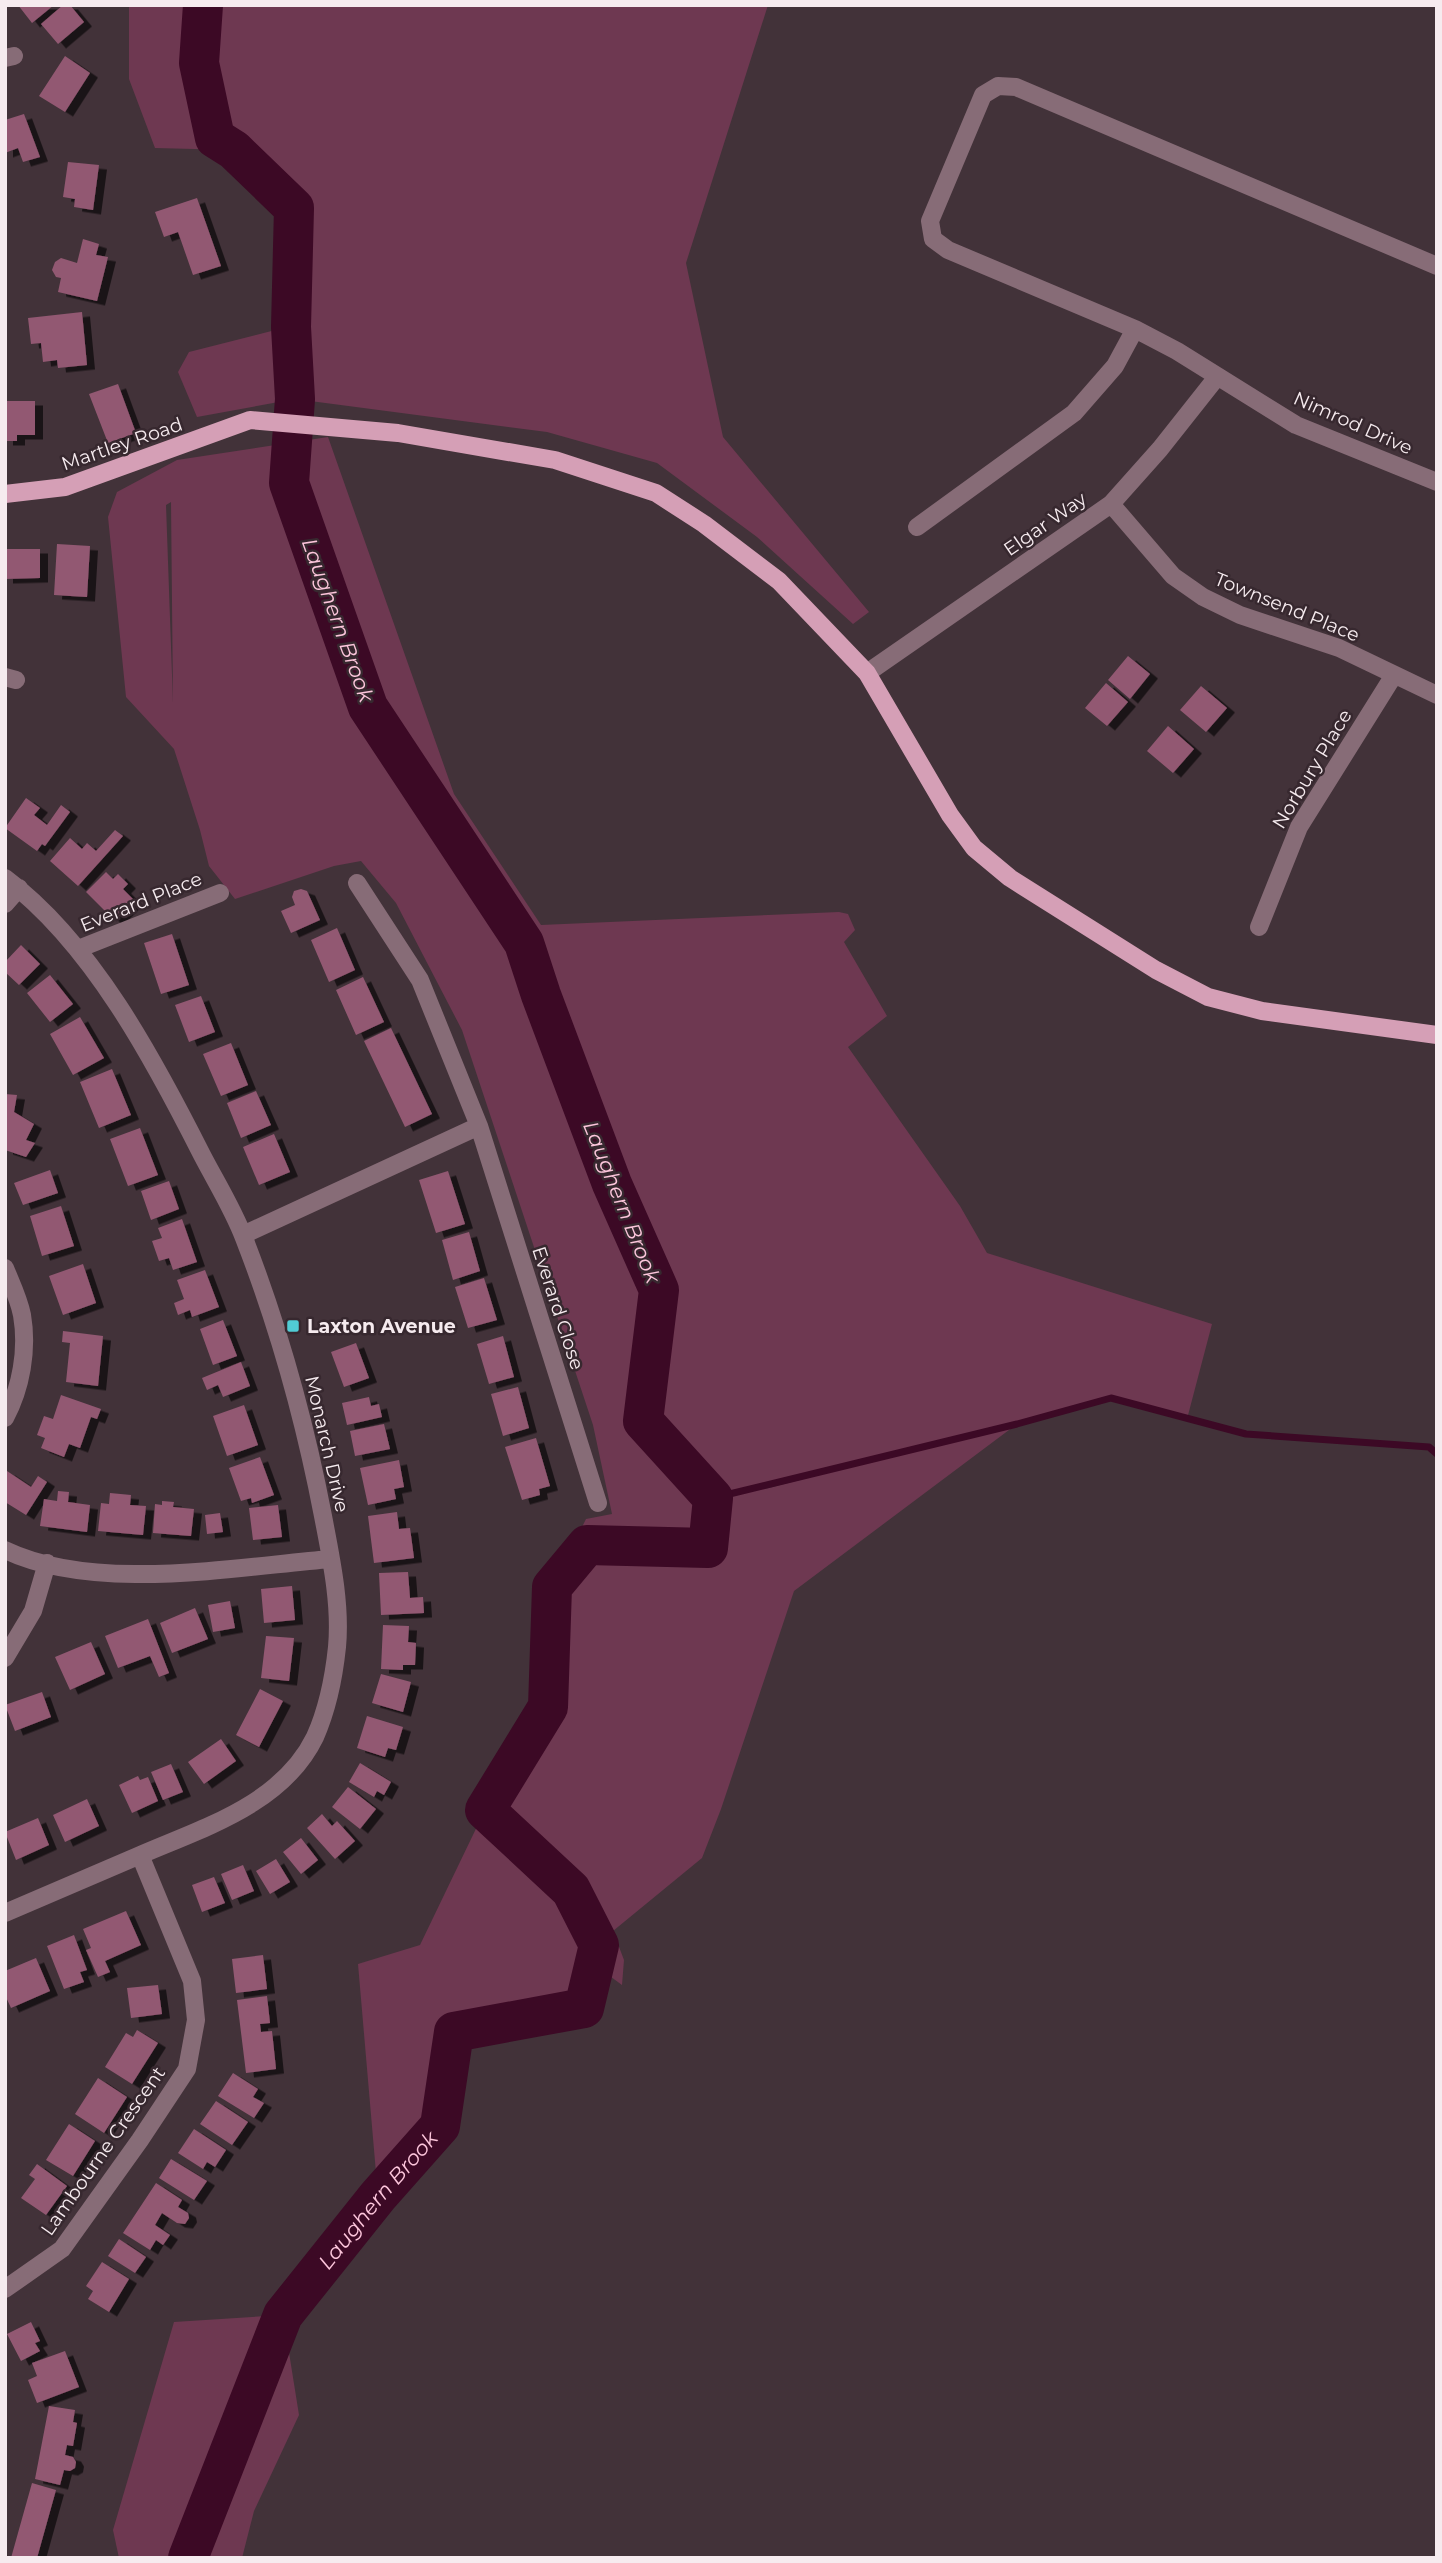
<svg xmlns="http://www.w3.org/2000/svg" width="1442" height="2563" viewBox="0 0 1442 2563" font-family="Montserrat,sans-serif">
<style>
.green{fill:#6e3851;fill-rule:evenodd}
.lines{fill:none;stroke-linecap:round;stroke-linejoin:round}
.stream{stroke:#3c0925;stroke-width:7}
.river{stroke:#3c0925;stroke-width:40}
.building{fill:#925872;filter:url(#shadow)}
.minor{stroke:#876c77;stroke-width:18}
.major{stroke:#d59fb6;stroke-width:18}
.poi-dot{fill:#51ccd5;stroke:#37282f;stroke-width:2.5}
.labels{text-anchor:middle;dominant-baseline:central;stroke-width:5;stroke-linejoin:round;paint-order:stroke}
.street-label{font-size:19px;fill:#f6ebef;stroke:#37282f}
.poi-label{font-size:19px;font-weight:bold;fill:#f6ebef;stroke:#37282f;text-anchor:start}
.water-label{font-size:21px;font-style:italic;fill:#fdc6dc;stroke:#37282f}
</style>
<defs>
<filter id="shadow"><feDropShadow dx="8" dy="4.5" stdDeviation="0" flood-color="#0009"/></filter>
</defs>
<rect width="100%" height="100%" fill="#423239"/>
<!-- green -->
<path class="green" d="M129 5H768L686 263 723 437 869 612 853 624 757 537 657 463 547 432 295 399 197 417 178 372 189 352 291 326 294 208 234 150 155 148 129 79Z
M328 437 454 794 541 925 839 912 848 914 855 930 844 942 887 1016 848 1047 960 1206 987 1253 1212 1324 1187 1419 1111 1398 1017 1424 794 1591 721 1809 702 1858 613 1931 624 1960 622 1985 607 1974 584 2008 454 2032 440 2126 378 2196 358 1964 420 1945 485 1810 548 1707 552 1587 586 1519 612 1514 593 1425 462 1030 396 903 361 861 334 866 235 899 209 866 200 830 174 749 126 697 108 517 117 492 177 460ZM171 502 173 702V703L166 505ZM953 1440 769 1488 725 1495 953 1439Z
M283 2315 299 2415 254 2511 242 2558H119L113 2530 174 2322Z"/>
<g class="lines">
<!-- stream -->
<path class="stream" d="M713 1498 1017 1424 1111 1398 1246 1434 1429 1447 1437 1454"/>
<!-- river -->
<path class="river" id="s1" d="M188 2558 283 2315 378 2196 440 2126 454 2032 584 2008 599 1945 571 1890 485 1810 548 1707 552 1587 587 1545 708 1548 713 1498 643 1421 659 1290 612 1184 541 995 524 943 368 707 289 483 295 399 291 327 294 208 234 150 215 138 199 63 203 5"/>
</g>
<!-- building -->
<path class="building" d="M18 5H54L32 23Z
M63 5H70L84 22 58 44 41 24Z
M65 56 90 73 65 112 39 96Z
M24 114 40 157 23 162 18 148 5 153V120Z
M68 162 99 165 93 210 74 207 75 199 63 197Z
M197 198 221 266 193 275 178 232 164 237 155 212Z
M83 239 99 244 96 255 108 257 97 301 58 292 61 278 56 277 52 270 55 262 61 258 77 263Z
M82 312 87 365 58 368 57 360 43 362 41 343 31 344 28 318Z
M118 384 136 433 108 443 89 394Z
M5 401H35V435H17V441H5Z
M57 544 90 546 87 597 54 595Z
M5 549H40V578L5 579Z
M1128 656 1150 674 1130 699 1108 680Z
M1106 683 1128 702 1107 726 1085 708Z
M1201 686 1227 708 1206 732 1180 710Z
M1168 726 1194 749 1173 773 1147 751Z
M26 798 40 808 34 815 47 825 61 805 70 812 45 846 42 844 37 851 5 828Z
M115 830 123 836 78 886 50 861 70 838 82 849 87 843 96 851Z
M106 872 113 879 118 874 128 884 123 889 135 901 115 921 86 892Z
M301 889 307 891 320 920 291 933 281 911 295 905 292 897 294 891Z
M337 928 355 970 329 982 311 940Z
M172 934 189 985 161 994 144 943Z
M21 945 40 964 19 985 5 972V962Z
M50 975 73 1004 50 1022 27 993Z
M363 977 384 1022 356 1035 336 990Z
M201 996 215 1032 189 1042 175 1005Z
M80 1017 104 1058 73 1075 50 1034Z
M391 1028 432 1114 405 1127 364 1041Z
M231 1043 248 1085 221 1096 203 1054Z
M112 1069 131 1115 99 1128 80 1082Z
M256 1091 271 1125 241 1138 227 1103Z
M5 1094 17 1095 14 1112 34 1124 26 1140 35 1143 26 1157 5 1150Z
M140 1128 158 1175 128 1186 110 1139Z
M274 1134 290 1172 259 1185 243 1147Z
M50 1170 58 1193 23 1205 14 1183Z
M448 1171 465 1224 436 1233 419 1180Z
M169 1181 179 1209 151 1220 141 1191Z
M61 1206 74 1246 42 1256 30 1216Z
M182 1219 197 1262 173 1270 169 1258 159 1261 152 1241 162 1238 158 1228Z
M469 1232 480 1271 453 1280 442 1240Z
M83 1264 96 1303 63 1315 49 1276Z
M205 1270 219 1307 192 1317 190 1310 178 1315 174 1303 184 1299 177 1280Z
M484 1278 497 1320 468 1328 455 1287Z
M223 1320 237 1356 213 1365 200 1329Z
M63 1331 103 1336 98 1386 66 1382 70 1343 62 1342Z
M503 1336 514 1377 489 1384 477 1344Z
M356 1343 369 1378 344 1387 331 1352Z
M241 1362 250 1386 223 1397 218 1385 207 1390 202 1378Z
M518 1387 529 1428 503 1436 491 1394Z
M61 1395 101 1409 97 1419 91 1417 80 1448 69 1444 64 1457 41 1448 45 1438 37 1435 44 1416 53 1419Z
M369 1397 371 1406 379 1404 382 1417 347 1425 342 1403Z
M244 1405 258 1445 227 1456 213 1416Z
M384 1424 390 1449 355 1456 350 1431Z
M536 1438 550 1486 539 1489 540 1495 522 1500 505 1447Z
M260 1457 274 1495 252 1503 251 1498 241 1501 229 1468Z
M399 1460 404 1487 394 1489 396 1499 368 1505 360 1468Z
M7 1471 31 1487 38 1476 47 1482 26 1515 5 1502V1475Z
M58 1491 69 1492 68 1502 90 1505 87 1532 40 1526 44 1499 57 1501Z
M110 1493 131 1495 130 1505 146 1506 143 1535 98 1531 101 1503 109 1504Z
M162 1501 174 1502 173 1507 194 1509 191 1536 153 1533 155 1504 162 1505Z
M278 1505 282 1537 253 1540 249 1508Z
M397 1512 399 1529 410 1528 414 1558 374 1563 368 1516Z
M220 1513 223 1532 207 1534 205 1515Z
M408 1572 410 1598 423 1597 424 1613 381 1615 379 1573Z
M292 1586 295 1620 264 1623 261 1589Z
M230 1601 235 1628 213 1632 208 1605Z
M195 1608 208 1639 172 1653 160 1623Z
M148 1619 169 1673 159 1677 150 1656 118 1668 105 1636Z
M383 1625 409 1626 408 1642 416 1643 415 1665H403V1670L381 1669Z
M266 1636 294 1638 289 1681 261 1678Z
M91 1642 105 1674 70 1690 55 1657Z
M381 1674 411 1682 403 1712 372 1703Z
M260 1689 283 1701 259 1747 236 1735Z
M42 1692 51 1717 15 1731 5 1705Z
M367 1716 403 1727 396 1750 388 1748 385 1757 357 1748Z
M221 1739 236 1761 204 1784 188 1762Z
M360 1763 391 1782 384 1795 377 1791 374 1797 349 1782Z
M171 1764 183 1792 163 1800 151 1772Z
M138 1776 140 1780 148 1777 158 1801 132 1813 119 1785Z
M348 1787 376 1809 360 1829 332 1807Z
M87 1799 99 1826 65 1842 53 1815Z
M322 1814 332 1826 337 1821 355 1841 335 1859 307 1828Z
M38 1818 49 1845 16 1860 5 1832Z
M301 1838 318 1860 301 1874 283 1852Z
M276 1859 290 1882 270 1894 256 1871Z
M243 1865 254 1891 232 1900 221 1874Z
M214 1877 225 1903 202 1912 192 1885Z
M126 1911 141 1945 105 1961 110 1972 98 1977 86 1950 91 1948 83 1929Z
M74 1935 87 1970 80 1972 84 1982 64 1989 47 1946Z
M263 1955 267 1989 236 1993 232 1959Z
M36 1958 50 1991 11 2008 5 1995V1971Z
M158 1985 162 2014 131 2018 127 1988Z
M267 1996 270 2023 260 2024 261 2032 272 2031 276 2069 246 2073 237 2000Z
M137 2030 158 2043 132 2084 105 2067 126 2033 133 2037Z
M233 2073 258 2089 253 2097 264 2103 254 2118 218 2096Z
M98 2078 127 2097 104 2133 75 2114Z
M216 2101 248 2122 232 2145 200 2124Z
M69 2124 95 2141 73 2176 46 2160Z
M194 2129 226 2150 215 2167 207 2162 203 2169 178 2153Z
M171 2159 207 2181 194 2200 159 2178Z
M37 2164 67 2186 46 2215 21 2198 35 2179 29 2175Z
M156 2183 182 2200 178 2207 188 2213 189 2218 185 2224 177 2223 162 2213 155 2225 170 2235 163 2245 156 2240 150 2250 123 2233Z
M119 2239 146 2257 135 2273 108 2256Z
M102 2262 129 2279 109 2312 88 2299 93 2291 86 2286Z
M31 2322 40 2341 35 2343 40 2351 21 2361 7 2334Z
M65 2351 79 2387 37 2403 28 2380 37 2376 32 2363Z
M49 2406 75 2410 73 2422 77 2423 73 2446 67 2445 65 2455 73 2457 76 2462 75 2468 70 2471 64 2470 60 2485 35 2479Z
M32 2483 56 2490 37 2558H11Z"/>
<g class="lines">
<!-- minor -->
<path class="minor" d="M5 58 14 56
M1437 266 1016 87 998 86 983 95 930 221 933 239 948 250 1135 329 1177 351 1296 425 1437 482
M1111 504 1173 576 1203 597 1240 615 1339 648 1437 695
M917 527 1074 413 1115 366 1135 329
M867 673 1111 504 1160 449 1217 377
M5 677 16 680
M5 878C92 943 154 1060 202 1155 216 1182 233 1209 244 1238 279 1328 305 1422 323 1516 331 1558 341 1604 337 1647 334 1676 327 1710 315 1737 282 1805 202 1828 138 1856 94 1875 50 1894 5 1913
M357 883 420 980 479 1126 598 1503
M5 904 19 888
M1259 927 1299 827 1394 675
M78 949 220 893
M243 1235 479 1126
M5 1268C11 1283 19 1299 22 1315 28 1350 21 1388 5 1418
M5 1550C95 1593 234 1567 331 1559
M5 1658 33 1611 47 1563
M5 2289 62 2249 140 2140 187 2069 196 2020 192 1981 140 1855"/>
<!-- major -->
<path class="major" d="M5 494 65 487 250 420 398 433 555 460 656 493 704 524 779 581 867 673 950 815 974 848 1010 878 1156 970 1208 997 1262 1011 1437 1035"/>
</g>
<!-- markers -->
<rect class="poi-dot" x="286" y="1319" width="14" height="14" rx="3.5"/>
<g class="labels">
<!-- street labels -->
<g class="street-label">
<text transform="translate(1353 423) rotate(24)">Nimrod Drive</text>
<text transform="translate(122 444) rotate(-19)">Martley Road</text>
<text transform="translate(1045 524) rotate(-35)">Elgar Way</text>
<text transform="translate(1287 607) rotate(22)">Townsend Place</text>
<text transform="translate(1312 769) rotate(-59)">Norbury Place</text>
<text transform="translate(141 902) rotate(-22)">Everard Place</text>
<text transform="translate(558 1308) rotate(72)">Everard Close</text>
<text transform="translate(327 1444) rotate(77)">Monarch Drive</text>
<text transform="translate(103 2151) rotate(-55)">Lambourne Crescent</text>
</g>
<!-- poi labels -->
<g class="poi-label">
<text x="307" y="1326">Laxton Avenue</text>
</g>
<!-- water labels -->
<g class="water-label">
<text transform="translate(338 620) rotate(70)">Laughern Brook</text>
<text transform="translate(622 1202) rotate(68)">Laughern Brook</text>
<text stroke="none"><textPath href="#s1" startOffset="410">Laughern Brook</textPath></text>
</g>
</g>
<!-- border -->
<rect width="1442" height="2563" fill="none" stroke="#f6ebef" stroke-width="14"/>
</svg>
